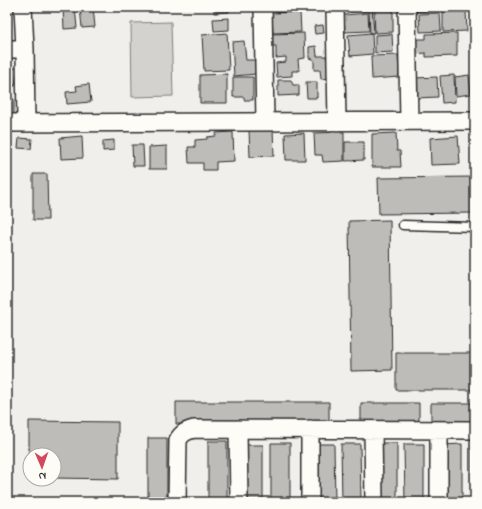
<svg xmlns="http://www.w3.org/2000/svg" width="482" height="509" viewBox="0 0 482 509" font-family="'Indie Flower',sans-serif">
<style>
.green{fill:#d3d2cf;stroke:#7f7e7d}
.building{fill:#bdbcb8;stroke:#2b2b2b}
.lines{fill:none;stroke-linecap:round;stroke-linejoin:round}
.service-casing{stroke:#2b2b2b;stroke-width:11}
.minor-casing{stroke:#2b2b2b;stroke-width:20}
.service{stroke:#fdfcf7;stroke-width:8}
.minor{stroke:#fdfcf7;stroke-width:17}
</style>
<rect width="100%" height="100%" fill="#f0efeb"/>
<filter id="ink" filterUnits="userSpaceOnUse"><feTurbulence type="fractalNoise" baseFrequency=".025" numOctaves="2"/><feDisplacementMap in="SourceGraphic" scale="8" xChannelSelector="R" yChannelSelector="G"/><feConvolveMatrix kernelMatrix="1 2 1 2 8 2 1 2 1" color-interpolation-filters="sRGB"/></filter>
<g filter="url(#ink)">
<!-- green -->
<path class="green" d="M171 22 173 96 132 97 131 23Z"/>
<!-- building -->
<path class="building" d="M63 7H75L77 28 64 29Z
M80 7H93L95 27 82 28Z
M214 7H228L229 12 214 13Z
M276 7H291V11L276 12Z
M342 7H372L374 33H370L369 11 350 12V10H342Z
M414 7H441L442 11 414 12Z
M374 10H393V32L375 33Z
M466 11 467 31 443 32V12Z
M300 12 301 32 273 33 272 13Z
M368 13 369 31 345 32 344 15Z
M440 13 441 31 420 32 419 14Z
M229 18V30L214 31 213 19Z
M323 25 324 33 315 34 314 26Z
M227 33 229 70 204 71 202 35Z
M304 33 305 58 298 59 299 71H292V76L277 77 276 63 286 62V57L276 58V46H272L271 34Z
M372 33 373 54 350 56 348 35Z
M457 33V56L426 57V53L415 54V39H426V34Z
M392 34 393 52 375 53V35Z
M244 41 246 60H255L256 74 234 76 232 42Z
M316 46 317 56H326L329 78 321 79 320 70H314V60L309 58V47Z
M398 55 399 77 372 79 371 56Z
M7 68H17L15 86 7 85Z
M227 74V103H200V75Z
M454 75 455 102 442 103 440 76Z
M469 75 471 94 456 96 455 77Z
M233 77H253V100H244V97H233Z
M437 77 438 97 416 98 415 78Z
M278 80H291L293 85H299V95L278 96Z
M306 82H317V98H307Z
M89 84 91 102 67 104 66 92 77 91 76 86Z
M7 99H14V114H7Z
M273 129 274 156 250 157 249 130Z
M233 132 234 161 216 162V170H203V163H189L188 147H195V140L207 139V137L216 136V133Z
M344 132V161L323 162 322 155H315L314 133Z
M304 133 305 160H286L285 134Z
M396 133 397 151H400L401 167H372V134Z
M82 136 83 158 61 159 60 138Z
M458 136 460 164 431 165 430 138Z
M19 138 32 139 31 149 18 148Z
M114 140V150L103 151V141Z
M345 142H364V160L345 161Z
M132 145H143L144 166H133Z
M167 146V169H149V147Z
M33 174H47L48 220H33Z
M475 177V213L379 214 378 178Z
M390 220 392 370 351 371 349 221Z
M396 353H475V390H396Z
M176 402H329V423L176 424Z
M361 403H419V423L361 424Z
M431 403H475V423H431Z
M29 421 118 422V479L54 478V455H30V478H29Z
M148 438H167V502H148Z
M208 441H227V502H208Z
M271 443H290V502H271Z
M378 443H397V502H378Z
M315 444H334L335 502H316Z
M341 444H360L361 502H342Z
M404 444H424V502H405Z
M462 444V502H444L443 445Z
M244 445H263V502H244Z
M472 445H475V502H472Z"/>
<g class="lines">
<defs>
<path id="service" d="M403 225 475 227"/>
<path id="minor" d="M23 7 25 49 26 123
M263 7 265 122
M335 7 337 122
M407 7 409 121
M7 49H25
M7 123 475 121
M238 429 239 502
M373 430 374 502
M439 430V502
M177 502 178 440C182 433 186 431 194 429L475 430
M310 502V429"/>
</defs>
<!-- service casing -->
<use href="#service" class="service-casing"/>
<!-- minor casing -->
<use href="#minor" class="minor-casing"/>
<!-- service -->
<use href="#service" class="service"/>
<!-- minor -->
<use href="#minor" class="minor"/>
</g>
</g>
<!-- margin -->
<rect width="482" height="509" fill="none" stroke="#fdfcf7" stroke-width="24"/>
<rect x="12" y="12" width="458" height="485" fill="none" stroke="#2b2b2b" stroke-width="1.5" filter="url(#ink)"/>
<!-- north arrow -->
<g transform="translate(42 467) rotate(178)"><circle r="19" fill="#fdfcf7" stroke="#a9a8a5"/>
<path d="M0-3L7 15L0 10L-7 15Z" fill="#d1495b"/>
<text y="-6" font-size="11" font-weight="bold" text-anchor="middle" fill="#2b2b2b">N</text>
</g>
</svg>
